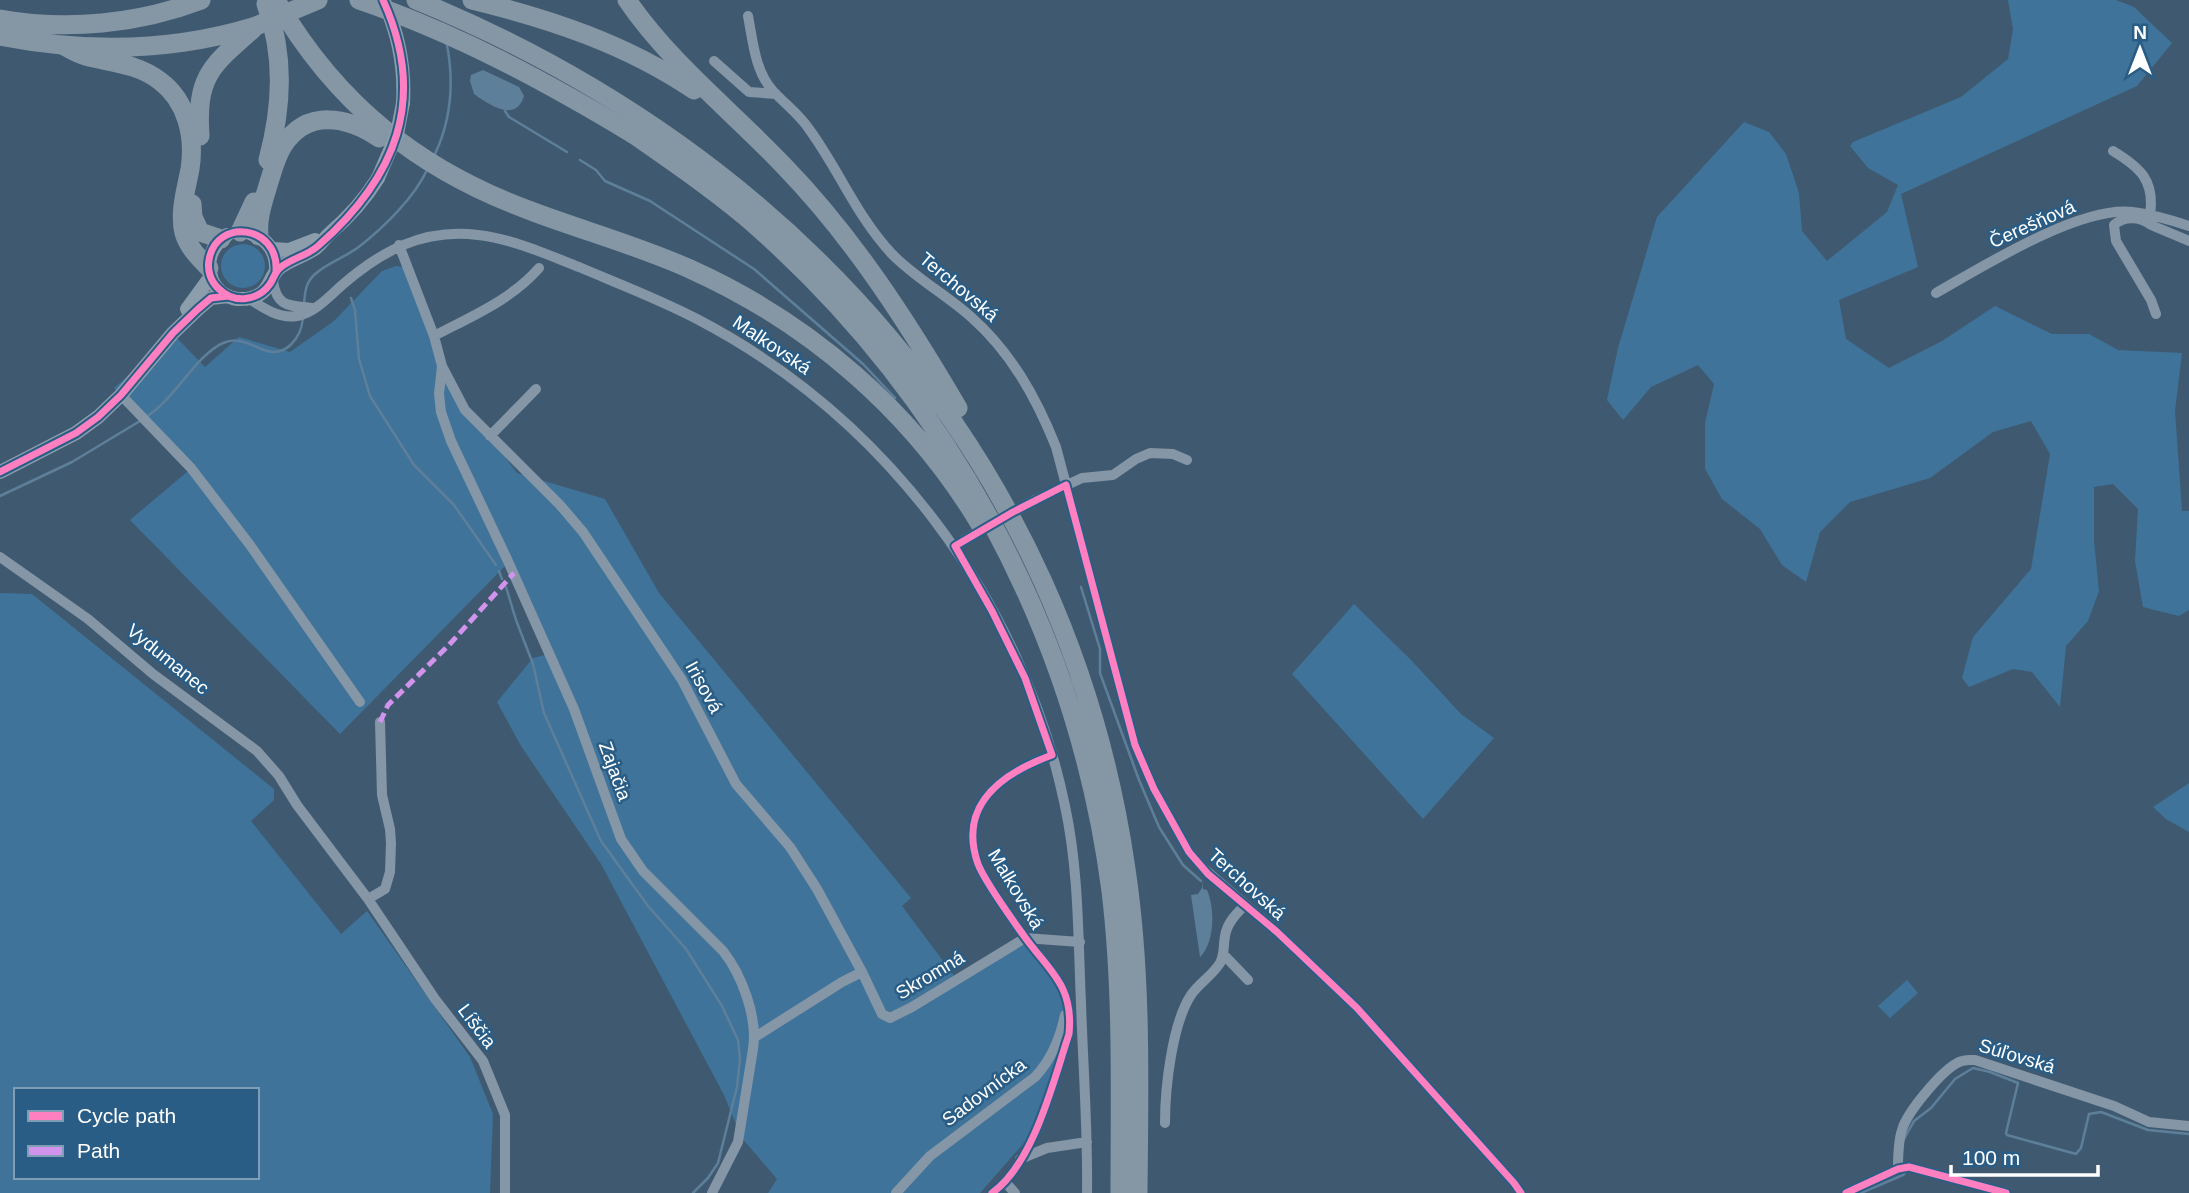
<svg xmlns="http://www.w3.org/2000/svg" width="2189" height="1193" viewBox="0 0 2189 1193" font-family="Arial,sans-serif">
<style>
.green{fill:#3f739a;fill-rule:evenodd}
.water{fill:#5e7f9a}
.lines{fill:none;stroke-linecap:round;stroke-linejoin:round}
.stream{stroke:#5e7f9a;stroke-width:2.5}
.minor{stroke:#8596a6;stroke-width:10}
.secondary{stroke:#8c9dab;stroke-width:14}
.motorway{stroke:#8596a5;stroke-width:19}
.minor-bridge{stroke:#8596a6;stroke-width:10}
.secondary-bridge{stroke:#8c9dab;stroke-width:14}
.motorway-bridge{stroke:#8596a5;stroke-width:19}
.quiet{stroke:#d193ec;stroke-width:5;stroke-dasharray:10 5;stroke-linecap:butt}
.cycleway-casing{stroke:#2a5d85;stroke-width:11}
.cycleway{stroke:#ff80c0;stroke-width:7}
.labels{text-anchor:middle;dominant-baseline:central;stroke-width:5;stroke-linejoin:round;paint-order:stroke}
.street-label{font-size:19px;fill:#fff;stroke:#2a5d85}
</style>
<rect width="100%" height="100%" fill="#3f5a70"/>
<!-- green -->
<path class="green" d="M2008 0H2116L2134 7 2172 43 2137 86 1901 194 1918 267 1839 300 1846 339 1889 368 1942 341 1995 306 2052 334H2089L2118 350 2182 353 2175 411 2182 511H2189V610L2179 616 2143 607 2135 561 2138 509 2113 484 2094 487V541L2099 591 2088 621 2066 646 2060 707 2032 672 2013 669 1969 687 1962 678 1973 637 2031 569 2050 454 2031 421 1993 432 1930 478 1850 502 1820 532 1806 582 1782 565 1760 529 1722 499 1705 469V423L1714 384 1698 365 1651 387 1623 420 1607 400 1618 348 1657 217 1744 122 1769 132 1786 154 1799 193 1802 231 1827 261 1887 212 1898 185 1868 168 1850 146 1853 142 1961 97 2008 59 2013 29Z
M221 266a22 22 0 1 1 44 0a22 22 0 1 1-44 0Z
M396 266 405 267 431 338 470 410 517 473 605 499 659 593 911 898 902 906 955 977 1011 944 1019 935 1052 969 1067 1008 1069 1026 1030 1136 980 1193H768L777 1179 741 1137 724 1095 601 864 521 746 497 702 533 658 549 654 509 562 340 734 130 520 194 466 114 388 175 336 205 367 239 337 290 352 334 321 382 271Z
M0 593 32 594 274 789V800L251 821 341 934 367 911 470 1057 493 1114 490 1193H0ZM16 1090H257V1177H16Z
M1354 604 1411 660 1461 714 1494 738 1423 819 1292 674Z
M2189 783V832L2166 819 2153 807Z
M1907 980 1918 993 1890 1018 1878 1006Z"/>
<!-- water -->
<path class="water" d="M483 70 519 87 524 96C516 123 489 105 474 94L470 81 471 75Z
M1202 881 1203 889 1207 890C1215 908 1215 943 1200 957L1191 895 1198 894 1202 888Z"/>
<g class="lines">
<!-- stream -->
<path class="stream" d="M505 111 509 117 567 152
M435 154C451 120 454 82 447 45
M580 160 596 170 605 181 650 201 754 269 863 364 895 398
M351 298 355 310 359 359 370 396 414 465 454 505 496 565
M304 305C305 293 305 284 314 275 327 263 346 257 360 246 384 227 414 198 427 170
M146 417C175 399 195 356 223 343 239 336 250 345 264 350 286 358 301 338 303 318
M0 496 72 462 140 421
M499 571 502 579
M506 587 516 620 533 664 544 713 601 841 648 906 686 949 722 1006 738 1040 740 1059 737 1087 718 1163 708 1178 693 1193
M1081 587 1100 649V673L1139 780 1159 827 1183 865 1201 881
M1904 1139 1914 1121 1931 1108 1955 1079 1973 1068 1990 1072 2018 1083 2006 1133 2007 1135 2076 1154 2081 1148 2089 1114 2101 1112 2148 1130 2189 1134
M1861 1193 1903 1175 1905 1173"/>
<!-- minor -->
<path class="minor" d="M748 16C753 42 755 71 773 91 785 104 799 114 809 129 839 170 856 215 891 253 914 277 945 294 970 316 1011 352 1036 397 1056 447L1135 745 1154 789 1189 852 1202 867 1277 932 1357 1008 1514 1183 1521 1193
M714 61 749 92 776 94
M2113 151C2141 168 2155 181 2150 215
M2152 220 2151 225 2189 241
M2151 225C2140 216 2124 216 2114 225L2116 241 2151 300 2156 314
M399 245 434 336 442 366 439 394 441 412 451 441 507 559 574 709 621 839 643 871 723 951C742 975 758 1018 753 1049L738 1142 712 1193
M273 281C277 308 289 305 312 308
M1936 293C1982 267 2079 206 2132 212 2151 214 2171 220 2189 226
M248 298C263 308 279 319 297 316 314 313 329 297 341 286 381 251 423 228 478 235 513 239 546 254 579 267 619 284 659 299 697 319 885 417 1022 599 1065 806 1079 871 1078 938 1081 1003 1083 1067 1088 1129 1087 1193
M434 336C472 316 511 300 539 268
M442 366 465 410 560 505 583 532 682 680 736 784 790 847 817 889 862 972
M121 395 191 468 250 545 360 702
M490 436 536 389
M1035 500 1082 478 1113 475 1136 459 1150 453 1173 454 1187 460
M0 557 88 619 153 674 257 751 279 776 297 805 368 899 435 999 483 1061 505 1115V1193
M368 899 385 889 390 872 391 843 390 829 382 795 380 722
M1224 955 1248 980
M755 1037 842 982 862 972 882 1014 890 1018 912 1007 1025 938 1080 942
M1165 1123C1165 1088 1172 1024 1191 995 1199 983 1212 976 1220 963 1225 954 1223 946 1225 936 1227 923 1236 914 1245 905
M1020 1159 1047 1148 1087 1142
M1898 1169C1898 1156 1898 1142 1902 1130 1907 1112 1942 1070 1959 1062 1965 1059 1969 1060 1975 1060L2114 1106 2149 1122 2189 1126
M1005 1182 1015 1193
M896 1193 930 1156 1035 1077C1052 1059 1060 1039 1065 1015
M992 1193C1034 1163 1053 1082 1069 1034 1074 985 1049 971 1024 936 1012 919 985 882 978 864 957 804 1003 773 1052 755
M1846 1193 1898 1169 1909 1167 2006 1193"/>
<!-- secondary -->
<path class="secondary" d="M385 4C399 36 405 69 403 103
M250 233C268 239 277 252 276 271
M227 235C193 257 211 307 251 298 271 293 268 278 279 268 290 259 306 256 317 247 321 244 324 239 328 235 348 218 364 201 378 178
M272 249 289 250 315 240
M187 309 211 276
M0 472 76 433 98 417 121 395 173 333 198 309 211 298 228 296"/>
<!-- motorway -->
<path class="motorway" d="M276 0C336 104 419 170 531 211 584 231 639 246 690 269 810 323 912 411 980 524
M416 0C792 154 1067 459 1126 869 1142 976 1139 1085 1138 1193
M472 0C550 19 626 44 694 90
M627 0C670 63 732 111 784 166 853 237 908 323 958 408
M266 4C285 56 282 107 268 160
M0 19C67 31 138 24 201 0
M0 36C87 53 171 52 256 26
M64 46C72 50 80 55 89 57 114 63 138 64 160 81 187 101 195 137 190 169 186 190 179 212 184 233 188 247 199 258 209 268
M633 134C672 161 711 188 747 218 946 390 1077 630 1111 891 1123 991 1120 1093 1120 1193
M200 136C196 76 211 66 253 29
M192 204 193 217 200 232 221 239
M240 232 254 202
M259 236C257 217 264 200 269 182 273 170 276 157 283 146 307 108 348 117 379 138"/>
<!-- minor-bridge -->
<path class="minor-bridge" d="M964 540 1035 500"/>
<!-- secondary-bridge -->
<path class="secondary-bridge" d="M378 178 397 134 403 103"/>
<!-- motorway-bridge -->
<path class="motorway-bridge" d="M359 0C456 33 545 81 633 134
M256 26 318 0"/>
<!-- quiet -->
<path class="quiet" d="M380 722 388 705 448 646 514 573"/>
<defs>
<path id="cycleway" d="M276 271C279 225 216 217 209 260 207 271 211 282 219 289 234 304 258 301 270 284 274 278 275 271 281 267 292 258 307 256 318 246 396 178 428 99 383 0
M0 472 76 433 98 417 121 395 173 333 198 309 211 298 228 296
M992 1193C1034 1163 1053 1082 1069 1034 1074 985 1049 971 1024 936 1012 919 985 882 978 864 957 804 1003 773 1052 755L1025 678 992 611 955 546 1013 512 1066 485 1135 745 1154 789 1189 852 1208 874 1277 932 1357 1008 1514 1183 1521 1193
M1846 1193 1898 1169 1909 1167 2006 1193"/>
</defs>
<!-- cycleway casing -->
<use href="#cycleway" class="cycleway-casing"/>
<!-- cycleway -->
<use href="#cycleway" class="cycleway"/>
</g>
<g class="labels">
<!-- street labels -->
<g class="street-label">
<text transform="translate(2032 224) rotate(-24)">Čerešňová</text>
<text transform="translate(959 287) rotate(40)">Terchovská</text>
<text transform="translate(772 345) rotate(34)">Malkovská</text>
<text transform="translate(168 659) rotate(39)">Vydumanec</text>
<text transform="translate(704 687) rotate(61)">Irisová</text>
<text transform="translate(615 771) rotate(70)">Zajačia</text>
<text transform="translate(1247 884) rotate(42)">Terchovská</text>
<text transform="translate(1016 889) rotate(59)">Malkovská</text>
<text transform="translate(930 975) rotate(-31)">Skromná</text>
<text transform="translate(477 1026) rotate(53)">Líščia</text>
<text transform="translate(2017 1056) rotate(17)">Súľovská</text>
<text transform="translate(984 1092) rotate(-37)">Sadovnícka</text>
</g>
</g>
<!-- legend -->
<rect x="14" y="1088" width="245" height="91" fill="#2a5d85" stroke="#7f9eb6" stroke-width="2"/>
<rect x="28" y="1111" width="35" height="10" fill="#ff80c0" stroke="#7f9eb6" stroke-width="2"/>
<text x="77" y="1123" font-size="21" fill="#ffffff">Cycle path</text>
<rect x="28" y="1146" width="35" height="10" fill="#d193ec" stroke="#7f9eb6" stroke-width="2"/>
<text x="77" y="1158" font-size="21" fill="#ffffff">Path</text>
<!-- north arrow -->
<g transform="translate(2140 49)" stroke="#2a5d85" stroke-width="5" paint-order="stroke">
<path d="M0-5L12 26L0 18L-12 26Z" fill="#ffffff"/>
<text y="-10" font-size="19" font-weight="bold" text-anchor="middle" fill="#ffffff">N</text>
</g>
<!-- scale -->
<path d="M1951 1165v10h147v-10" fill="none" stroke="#ffffff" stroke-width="3.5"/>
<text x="1962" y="1165" font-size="21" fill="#ffffff" stroke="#2a5d85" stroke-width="5" paint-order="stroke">100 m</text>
</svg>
